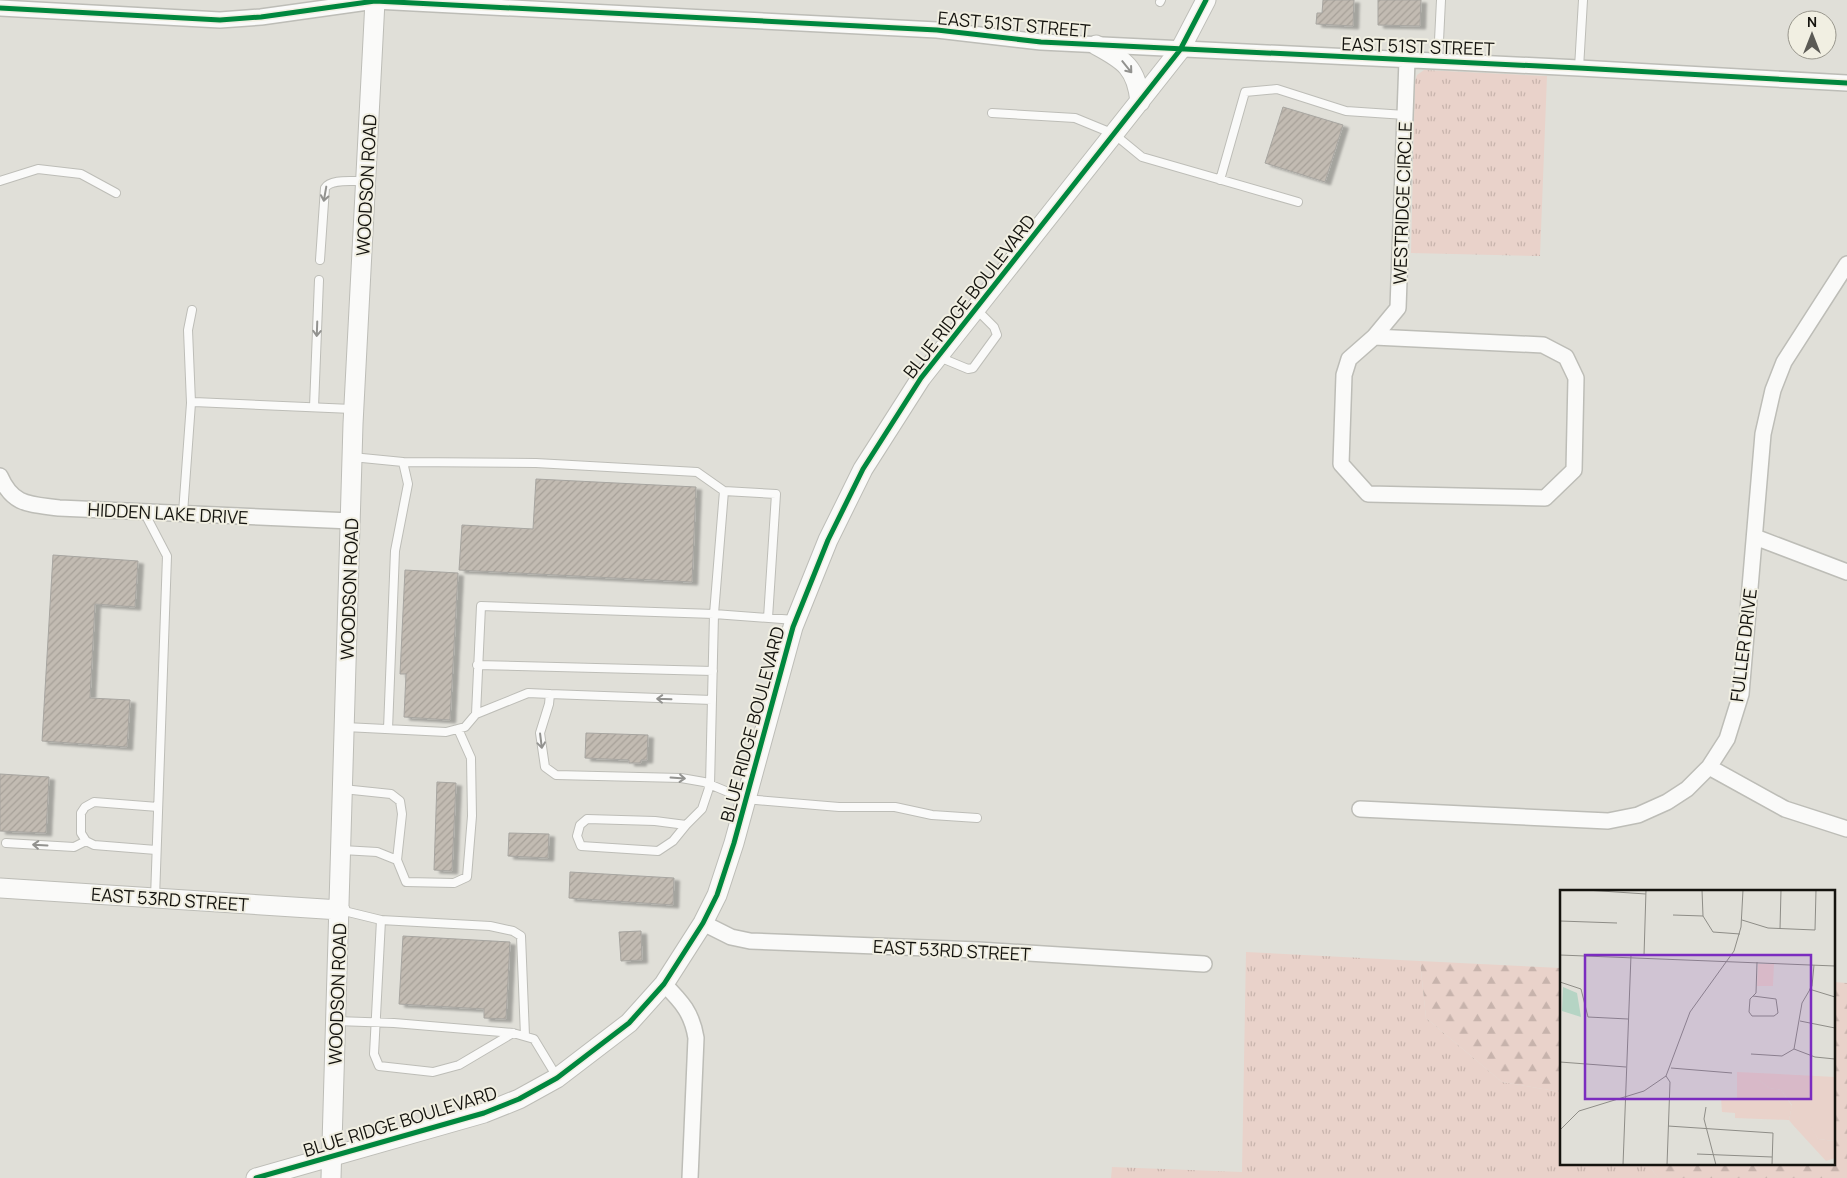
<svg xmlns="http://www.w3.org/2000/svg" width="1847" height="1178" viewBox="0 0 1847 1178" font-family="Manrope,sans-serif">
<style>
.grass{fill:url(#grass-tufts)}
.forest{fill:url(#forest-firs)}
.building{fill:url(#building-hatch);stroke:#a7a5a0;filter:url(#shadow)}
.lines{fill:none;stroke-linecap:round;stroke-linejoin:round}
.service-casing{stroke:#bdbdb7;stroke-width:10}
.minor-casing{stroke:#bdbdb7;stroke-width:18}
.tertiary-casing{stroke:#bdbdb7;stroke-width:21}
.service{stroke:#fafaf9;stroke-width:8}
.minor{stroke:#fafaf9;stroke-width:15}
.tertiary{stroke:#fafaf9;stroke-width:19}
.cycleway-casing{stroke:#f1efe2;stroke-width:8}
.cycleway{stroke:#00873e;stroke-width:5}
.oneway{stroke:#92928f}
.labels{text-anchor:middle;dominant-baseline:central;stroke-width:4;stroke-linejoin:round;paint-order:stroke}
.street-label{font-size:18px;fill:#14130e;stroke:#f1efe2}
.inset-road{fill:none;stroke:#8e8d87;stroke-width:1}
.view{fill:#7b2cbf;fill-opacity:0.15;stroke:#7b2cbf;stroke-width:2.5}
.inset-edge{fill:none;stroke:#14130e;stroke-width:2.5}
</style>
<defs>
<pattern id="grass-tufts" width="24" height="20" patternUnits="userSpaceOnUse" patternTransform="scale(1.25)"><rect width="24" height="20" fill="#e9d2ca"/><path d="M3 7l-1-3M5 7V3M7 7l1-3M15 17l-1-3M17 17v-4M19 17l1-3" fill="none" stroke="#c7b3ac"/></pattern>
<pattern id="forest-firs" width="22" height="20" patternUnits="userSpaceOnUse" patternTransform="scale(1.25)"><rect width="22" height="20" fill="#e9d2ca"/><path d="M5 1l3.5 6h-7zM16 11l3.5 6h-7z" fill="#c7b3ac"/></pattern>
<pattern id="building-hatch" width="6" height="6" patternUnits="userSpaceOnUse" patternTransform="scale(1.25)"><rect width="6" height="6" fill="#c2bbb2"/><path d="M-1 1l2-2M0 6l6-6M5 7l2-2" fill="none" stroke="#a6a098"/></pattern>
<filter id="shadow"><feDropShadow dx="5.5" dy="3" stdDeviation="1" flood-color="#0004"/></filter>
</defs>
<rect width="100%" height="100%" fill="#e0dfd8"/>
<!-- grass -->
<path class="grass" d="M1424 70 1547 76 1540 256 1411 253 1415 81 1417 75Z
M1246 952 1420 961 1426 1018 1502 1082 1561 1092V1164H1648L1658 1178H1111L1112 1167 1242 1172Z"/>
<!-- forest -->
<path class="forest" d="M1420 961 1561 968V1092L1502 1082 1426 1018Z
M1833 982 1847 983V1178H1658L1648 1164H1833Z"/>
<!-- building -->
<path class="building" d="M1323 0H1354L1353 26 1316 24 1317 13H1322Z
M1378 0H1421L1420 26 1378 25Z
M1283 107 1343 125 1325 182 1265 163Z
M536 479 696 487 692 582 459 570 462 525 533 529Z
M53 555 138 561 135 607 95 604 90 698 130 700 127 747 42 741Z
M405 570 458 573 450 720 404 717 406 674H400Z
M586 733 648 735 647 760H641V763H629V760L585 758Z
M0 774 49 777 46 833 0 831Z
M437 782 456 783 452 871 434 870Z
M509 833 549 834 548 858 508 856Z
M570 872 674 878 673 905 569 898Z
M641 931 642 960 621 961 619 932Z
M403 936 510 942 506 1019 484 1018V1009L399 1004Z"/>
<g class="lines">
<defs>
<path id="service" d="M1160 2 1161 0
M1438 61 1441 0
M1579 68 1583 0
M992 113 1075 118 1114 134 1142 157 1298 202
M1220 180 1245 92 1277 89 1346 111 1405 115
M0 181 38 169 81 174 116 193
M320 260 325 188C331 178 354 182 366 181
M939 357 968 369 973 368 997 335 994 327 976 309
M191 403 188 330 192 310
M314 407 319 280
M352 457 403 462 408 484 395 551 388 729
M403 462 536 463 697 472 724 491
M144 512 167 556 155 898
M183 513 191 403 194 402 352 409
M477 665 713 671
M712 700 550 694 549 704 540 733 545 767 556 775 681 778 704 782 745 799 839 807H895L932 815 977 818
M476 714 481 606 714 614 795 620
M345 727 446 732 465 727 476 714 528 693 550 694
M343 789 391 794 400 801 402 814 397 860
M686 825 673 841 658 851 581 846 577 836 580 825 587 819 655 821 686 825 702 809 710 785 714 614 724 491 776 494 768 618
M6 843 74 847 86 841
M156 850 94 845 86 841 81 833V813L85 807 94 802 158 807
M342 850 377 852 397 860 406 882 454 883 467 877 472 816 471 758 458 729
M340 910 381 920 374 1054 379 1066 433 1072 459 1065 513 1033
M381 920 490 926 513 931 521 936 525 1036
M336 1021 394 1023 513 1033 534 1039 557 1077"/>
<path id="minor" d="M0 8 220 20 261 17 375 1 937 30 1041 42 1579 68 1847 83
M1374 337 1543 345 1566 357 1576 378 1574 470 1545 498 1368 494 1341 464 1344 375 1349 359 1374 337 1398 308 1407 60
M0 476C13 506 30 504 59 508L351 521
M1755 537 1847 572
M1709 767 1785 809 1847 829
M1360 809 1608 821 1638 815 1667 802 1687 789 1709 767 1727 739 1741 694 1763 434 1773 390 1784 362 1847 264
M703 923 731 937 750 941 978 950 1204 964
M664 984C682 1002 692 1013 696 1038L690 1178"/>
<path id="tertiary" d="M1096 45C1124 60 1137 68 1140 102
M0 888 340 910
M256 1178 484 1113 519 1099 557 1078 629 1023 664 984 703 923 717 895 734 843 793 627 828 540 863 469 921 378 1180 50 1206 0
M331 1178 353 424 375 1"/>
</defs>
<!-- service casing -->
<use href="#service" class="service-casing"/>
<!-- minor casing -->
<use href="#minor" class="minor-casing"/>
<!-- tertiary casing -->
<use href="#tertiary" class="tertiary-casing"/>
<!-- service -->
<use href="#service" class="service"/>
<!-- minor -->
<use href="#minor" class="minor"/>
<!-- tertiary -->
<use href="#tertiary" class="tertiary"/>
<defs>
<path id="cycleway" d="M0 8 220 20 261 17 375 1 937 30 1041 42 1579 68 1847 83
M256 1178 484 1113 519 1099 557 1078 629 1023 664 984 703 923 717 895 734 843 793 627 828 540 863 469 921 378 1180 50 1206 0"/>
</defs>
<!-- cycleway casing -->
<use href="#cycleway" class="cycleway-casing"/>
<!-- cycleway -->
<use href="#cycleway" class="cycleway"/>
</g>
<!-- one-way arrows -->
<defs><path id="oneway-shaft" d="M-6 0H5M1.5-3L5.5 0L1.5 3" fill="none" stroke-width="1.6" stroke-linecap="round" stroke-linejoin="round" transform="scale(1.25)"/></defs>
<g class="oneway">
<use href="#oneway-shaft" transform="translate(1127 67) rotate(51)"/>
<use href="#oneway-shaft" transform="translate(325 194) rotate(100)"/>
<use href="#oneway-shaft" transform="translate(317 329) rotate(92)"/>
<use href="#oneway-shaft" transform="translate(664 699) rotate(-178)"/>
<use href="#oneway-shaft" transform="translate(541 741) rotate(83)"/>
<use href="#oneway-shaft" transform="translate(678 778) rotate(4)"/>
<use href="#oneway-shaft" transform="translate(40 845) rotate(-177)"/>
</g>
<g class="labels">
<!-- street labels -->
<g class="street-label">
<text transform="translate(1014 24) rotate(5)">EAST 51ST STREET</text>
<text transform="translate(1418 46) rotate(2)">EAST 51ST STREET</text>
<text transform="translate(366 185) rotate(-87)">WOODSON ROAD</text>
<text transform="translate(1402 203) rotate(-88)">WESTRIDGE CIRCLE</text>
<text transform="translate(969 296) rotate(-52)">BLUE RIDGE BOULEVARD</text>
<text transform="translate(168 513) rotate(3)">HIDDEN LAKE DRIVE</text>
<text transform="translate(349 589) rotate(-88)">WOODSON ROAD</text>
<text transform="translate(1743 645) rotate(-83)">FULLER DRIVE</text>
<text transform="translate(752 724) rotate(-75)">BLUE RIDGE BOULEVARD</text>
<text transform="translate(170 899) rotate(4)">EAST 53RD STREET</text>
<text transform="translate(952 950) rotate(3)">EAST 53RD STREET</text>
<text transform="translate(337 994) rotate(-88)">WOODSON ROAD</text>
<text transform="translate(400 1121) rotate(-17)">BLUE RIDGE BOULEVARD</text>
</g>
</g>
<!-- overview -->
<g transform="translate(1560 890)">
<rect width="275" height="275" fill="#e0dfd8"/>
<path d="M198 74H214L213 96H197ZM177 182 199 183V190L209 198 221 200 232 216 229 230 175 228V223L162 222 161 208H177ZM250 234 258 249 274 251 275 268 266 271 233 235Z" fill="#e9d2ca"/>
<path d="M199 183 275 187V261L274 251 258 249 250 235H233L229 230 232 215 221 200 209 198 199 190Z" fill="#e9d2ca"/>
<path d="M3 97 17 103 21 127 2 121Z" fill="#b5d4c4"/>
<path class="inset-road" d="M26 0 86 4M142 0 143 26M113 25 143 26 153 42 180 44M182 30 208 38 255 40 256 0M0 31 57 33M220 39 221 0M0 65 275 76M84 66 86 0M0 92 21 99 28 127 68 129M249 99 275 107M193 106 216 109 218 123 214 126H192L189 122 190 109 196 103 197 72M240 131 275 138M234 159 255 167 275 169M191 164 222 166 234 159 242 113 252 96 254 75M0 172 66 177M111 178 172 183M106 186 110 192 107 275M146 217 144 229 156 275M108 236 213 243 212 275M0 240 19 221 84 201 106 186 130 122 174 61 181 37 183 0M137 264 212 267M63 275 71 65"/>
<path class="view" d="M25 65H251V209H25Z"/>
<rect width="275" height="275" class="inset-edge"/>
</g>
<!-- north arrow -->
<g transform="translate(1812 35)"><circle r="24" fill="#f1efe2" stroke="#99978d"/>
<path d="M0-4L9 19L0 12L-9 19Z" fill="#5b5a55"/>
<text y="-8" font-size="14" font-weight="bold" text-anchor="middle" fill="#14130e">N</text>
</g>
</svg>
